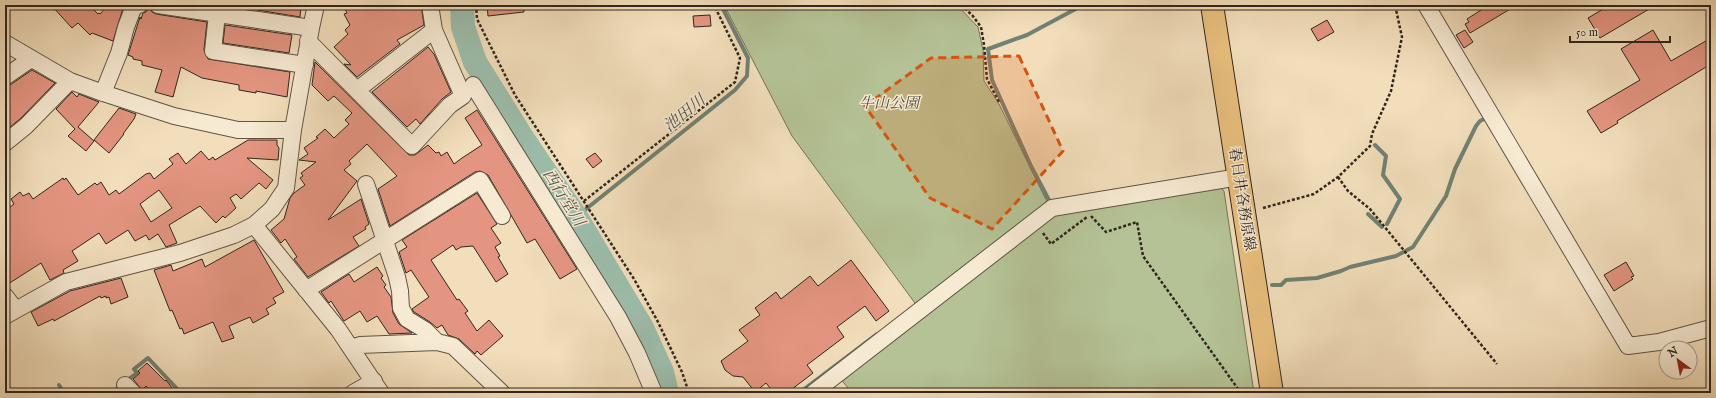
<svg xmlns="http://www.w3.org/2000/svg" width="1716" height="398" viewBox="0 0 1716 398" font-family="'IM FELL English','Noto Serif JP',serif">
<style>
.green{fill:#b4c295;stroke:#72745a}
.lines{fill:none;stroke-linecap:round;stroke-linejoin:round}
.stream{stroke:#718173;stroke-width:4}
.river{stroke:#9cbdab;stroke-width:24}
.building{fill:#e49581;stroke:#30261e;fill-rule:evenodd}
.street-casing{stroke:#605445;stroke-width:18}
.primary-casing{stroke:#30261e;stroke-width:24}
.path{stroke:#30261e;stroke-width:2.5;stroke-dasharray:3 2;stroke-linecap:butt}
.street{stroke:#f7ead3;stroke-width:16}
.primary{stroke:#e9bf7e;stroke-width:22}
.marked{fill:#d6540e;fill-opacity:0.2;stroke:#d6540e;stroke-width:3;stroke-dasharray:8 5;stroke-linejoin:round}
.labels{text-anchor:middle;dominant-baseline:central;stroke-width:3;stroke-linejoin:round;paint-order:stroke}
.park-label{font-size:15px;font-style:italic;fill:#514d3c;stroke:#f7ead3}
.street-label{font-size:15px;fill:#30261e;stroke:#f7ead3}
.water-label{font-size:16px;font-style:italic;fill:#505348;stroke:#f7ead3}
</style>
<rect width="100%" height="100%" fill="#f2debb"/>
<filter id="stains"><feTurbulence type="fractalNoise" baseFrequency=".005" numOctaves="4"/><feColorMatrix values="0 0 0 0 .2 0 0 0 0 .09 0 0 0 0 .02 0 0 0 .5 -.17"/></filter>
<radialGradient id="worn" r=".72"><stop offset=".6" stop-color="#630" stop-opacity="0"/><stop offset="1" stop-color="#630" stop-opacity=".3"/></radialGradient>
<!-- green -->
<path class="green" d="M724 5H957L978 27 983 50 984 81 999 104 1053 214 1220 187 1224 191 1254 393H852L840 378 923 314 792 136Z"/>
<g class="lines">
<!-- stream -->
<path class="stream" d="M1375 145 1386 156 1383 175 1400 199 1387 224
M1047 203 1050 202 1031 166 992 80 988 49 1027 35 1083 5
M1368 214 1382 227
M576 217 735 90 747 76 748 58 721 5
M1272 285H1281L1286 280 1317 278 1341 271 1350 267 1396 256 1413 247 1446 196 1455 169 1476 126 1480 121 1486 118
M126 381 137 373 134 369 148 358 181 393
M59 385 64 393
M111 393 121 386
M799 393 877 334"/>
<!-- river -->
<path class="river" d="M462 5 463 27 475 62 523 139 576 217 642 328 662 372 667 393"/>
</g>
<!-- building -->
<path class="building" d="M51 5H89L98 14 99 13 100 14 108 5H124L113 41 92 33 90 35 78 23 72 28Z
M149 5 152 12 156 14 207 22 204 50 208 59 290 72 287 97 256 91V93L239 90V85L202 78 181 67 173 97 155 92 162 70 142 65V61L133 59V57L128 55 140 17 141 19 143 13 146 12Z
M245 5H301L300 17 245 8Z
M343 5H421L424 25 397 40 400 44 357 77 344 64 351 65 334 47 348 34 345 30 350 25 344 14 347 13Z
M487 5H524V12L488 16Z
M1489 5H1517L1470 33 1465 24 1469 22 1467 19Z
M1610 5H1656L1600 38 1588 18Z
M710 15 711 26 694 27 693 16Z
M1327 20 1334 32 1318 41 1311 29Z
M225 25 292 35 289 53 223 43Z
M1465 30 1473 42 1464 48 1456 35Z
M1653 30 1671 61 1711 38V64L1617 121 1618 123 1601 133 1587 111 1640 80 1621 49Z
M428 47 434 54 451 92 442 99 420 124 416 119 407 127 372 92Z
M315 62 409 155H415L428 145 436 153 439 152 441 156 447 152 454 164 462 158 482 145 465 118 477 110 577 269 560 279 535 239 527 243 488 175 480 171 475 172 390 226 378 189 397 176 367 144 349 161 351 164 344 170 357 181 328 220 361 199 369 224 365 227 366 229 353 237 359 246 308 277 294 259 297 257 285 239 281 243 271 230 284 219 290 198 294 193 305 185 300 178 303 176 301 173 316 162 299 160 308 154 304 148 318 138 316 137 325 129 334 138 349 124 345 120 352 113 334 96 328 101 312 85Z
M32 70 55 83 20 119 5 131V119L10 115 5 109V86L10 85Z
M72 92 77 97 79 94 99 102 78 127 94 141 86 151 68 136 75 129 56 109Z
M119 108 136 114 134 119 123 134H124L109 153 94 140Z
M248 140H277V145L279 148 278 160 247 158 273 180 266 189 259 183 241 199 236 194 230 198 236 208 225 218 223 216 216 223 200 206 169 225 177 243 166 247 158 234 149 240 146 235 135 241 128 230 106 244 99 233 72 251 78 261 63 270 64 273 50 280 41 263 5 286V211L14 204 11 199 20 192 23 196 29 193 33 199 63 178 64 180 66 178 78 195 95 183 97 185 101 182 109 195 116 190 119 194 146 174 150 173 154 179 173 164 169 159 178 153 186 164 201 151 209 160 213 157 215 160ZM159 190 172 208 151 222 140 204Z
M595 153 602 161 593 168 586 159Z
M477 193 497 224 491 228 501 243 495 247 500 256 498 257 508 274 496 282 473 246 461 247 456 250 453 245 431 260 457 300 459 299 468 311 465 313 477 331 489 320 503 336 481 355 477 351 475 354 459 339 448 335 442 325 437 328 430 322 414 312 412 309 429 297 411 270 406 273 399 252 407 247 402 240Z
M254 240 284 292 273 298 276 303 266 309 269 314 253 323 250 317 229 326 234 338 222 342 213 322 184 334 182 328 180 329 172 310 170 311 154 270 171 265 173 271 202 259 205 267Z
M851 260 889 311 876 321 865 306 837 327 844 337 807 365 813 373 787 393H774L766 383 755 392 743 377 733 376 725 370 721 361 748 341 739 330 760 315 755 308 776 292 781 299 810 276 818 286Z
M1626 262 1634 276 1631 277 1633 279 1614 291 1604 275Z
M377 267 383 276 381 278 386 285 384 287 391 297 393 313 399 324 412 333 389 334 377 316 367 322 360 311 344 321 331 301 329 303 321 292 349 274 354 282Z
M121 278 128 297 111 304 109 297 106 298V296L101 298 100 296 54 321 53 319 38 326 31 312 70 291Z
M147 363 165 381 166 380 176 393H151L146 386 142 390 133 379 140 373 138 371Z"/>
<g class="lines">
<defs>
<path id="street" d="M158 5 311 28
M1426 5 1628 346 1659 342 1711 328
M217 14 213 51 305 65
M308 41 412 146 450 105 463 96 434 30 430 5
M5 43 70 81 103 93 174 116 238 130H293
M5 77 31 59
M473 85 618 317 637 353 654 393
M357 90 434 30
M103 93 119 53 126 27 134 6 139 5
M5 143 26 126 70 81
M366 184 397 277 400 291 401 308 407 319 425 330 437 342
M254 225 338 329 381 393
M306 290 480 180 502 216
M5 296 15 309
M5 316 66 282 180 253 234 235 254 225 272 209 286 188 293 130 311 28 316 5
M351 348 360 345 437 342 453 346 502 393
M125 385 133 393
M353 393 374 381
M813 393 1052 208 1239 177"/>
<path id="primary" d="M1212 5 1272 393"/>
</defs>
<!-- street casing -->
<use href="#street" class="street-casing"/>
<!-- primary casing -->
<use href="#primary" class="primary-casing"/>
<!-- path -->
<path class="path" d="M476 5 477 19 515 95 634 279 657 320 682 372 689 393
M961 5 972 15 981 27 984 45 987 79 999 102
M1338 177 1348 191 1370 209 1497 364
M584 201 735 82 740 58 714 5
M1263 208 1314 194 1338 177 1370 146 1372 134 1391 91 1402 37 1395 5
M1091 216 1106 232 1137 222 1143 256 1241 393
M1043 233 1051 244 1087 217"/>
<!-- street -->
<use href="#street" class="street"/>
<!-- primary -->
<use href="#primary" class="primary"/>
</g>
<!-- marked area -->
<path class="marked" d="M1019 56 1063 151 992 229 930 198 865 106 931 58Z"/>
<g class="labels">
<!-- park labels -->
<g class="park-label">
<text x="889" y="103">牛山公園</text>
</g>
<!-- street labels -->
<g class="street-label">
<text transform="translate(1242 199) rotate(81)">春日井各務原線</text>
</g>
<!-- water labels -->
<g class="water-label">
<text transform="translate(685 114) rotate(-39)">池田川</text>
<text transform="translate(563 198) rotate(58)">西行堂川</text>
</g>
</g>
<!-- margin -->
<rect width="1716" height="398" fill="none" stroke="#f2debb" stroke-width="20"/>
<rect x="6" y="6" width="1704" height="386" fill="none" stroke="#30261e" stroke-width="2"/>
<rect x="10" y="10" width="1696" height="378" fill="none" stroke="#30261e"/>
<!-- north arrow -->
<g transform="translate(1678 360) rotate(328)"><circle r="19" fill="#f7ead3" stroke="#a79c8b"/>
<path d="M0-3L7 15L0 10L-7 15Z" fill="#8f2418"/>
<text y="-6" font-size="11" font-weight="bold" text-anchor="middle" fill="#30261e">N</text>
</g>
<!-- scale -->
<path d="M1570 36v6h100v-6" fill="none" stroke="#30261e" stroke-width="2"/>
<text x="1576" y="36" font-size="12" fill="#30261e" stroke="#f7ead3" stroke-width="3" paint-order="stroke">50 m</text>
<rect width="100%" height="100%" filter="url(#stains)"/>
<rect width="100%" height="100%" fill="url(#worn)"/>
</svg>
